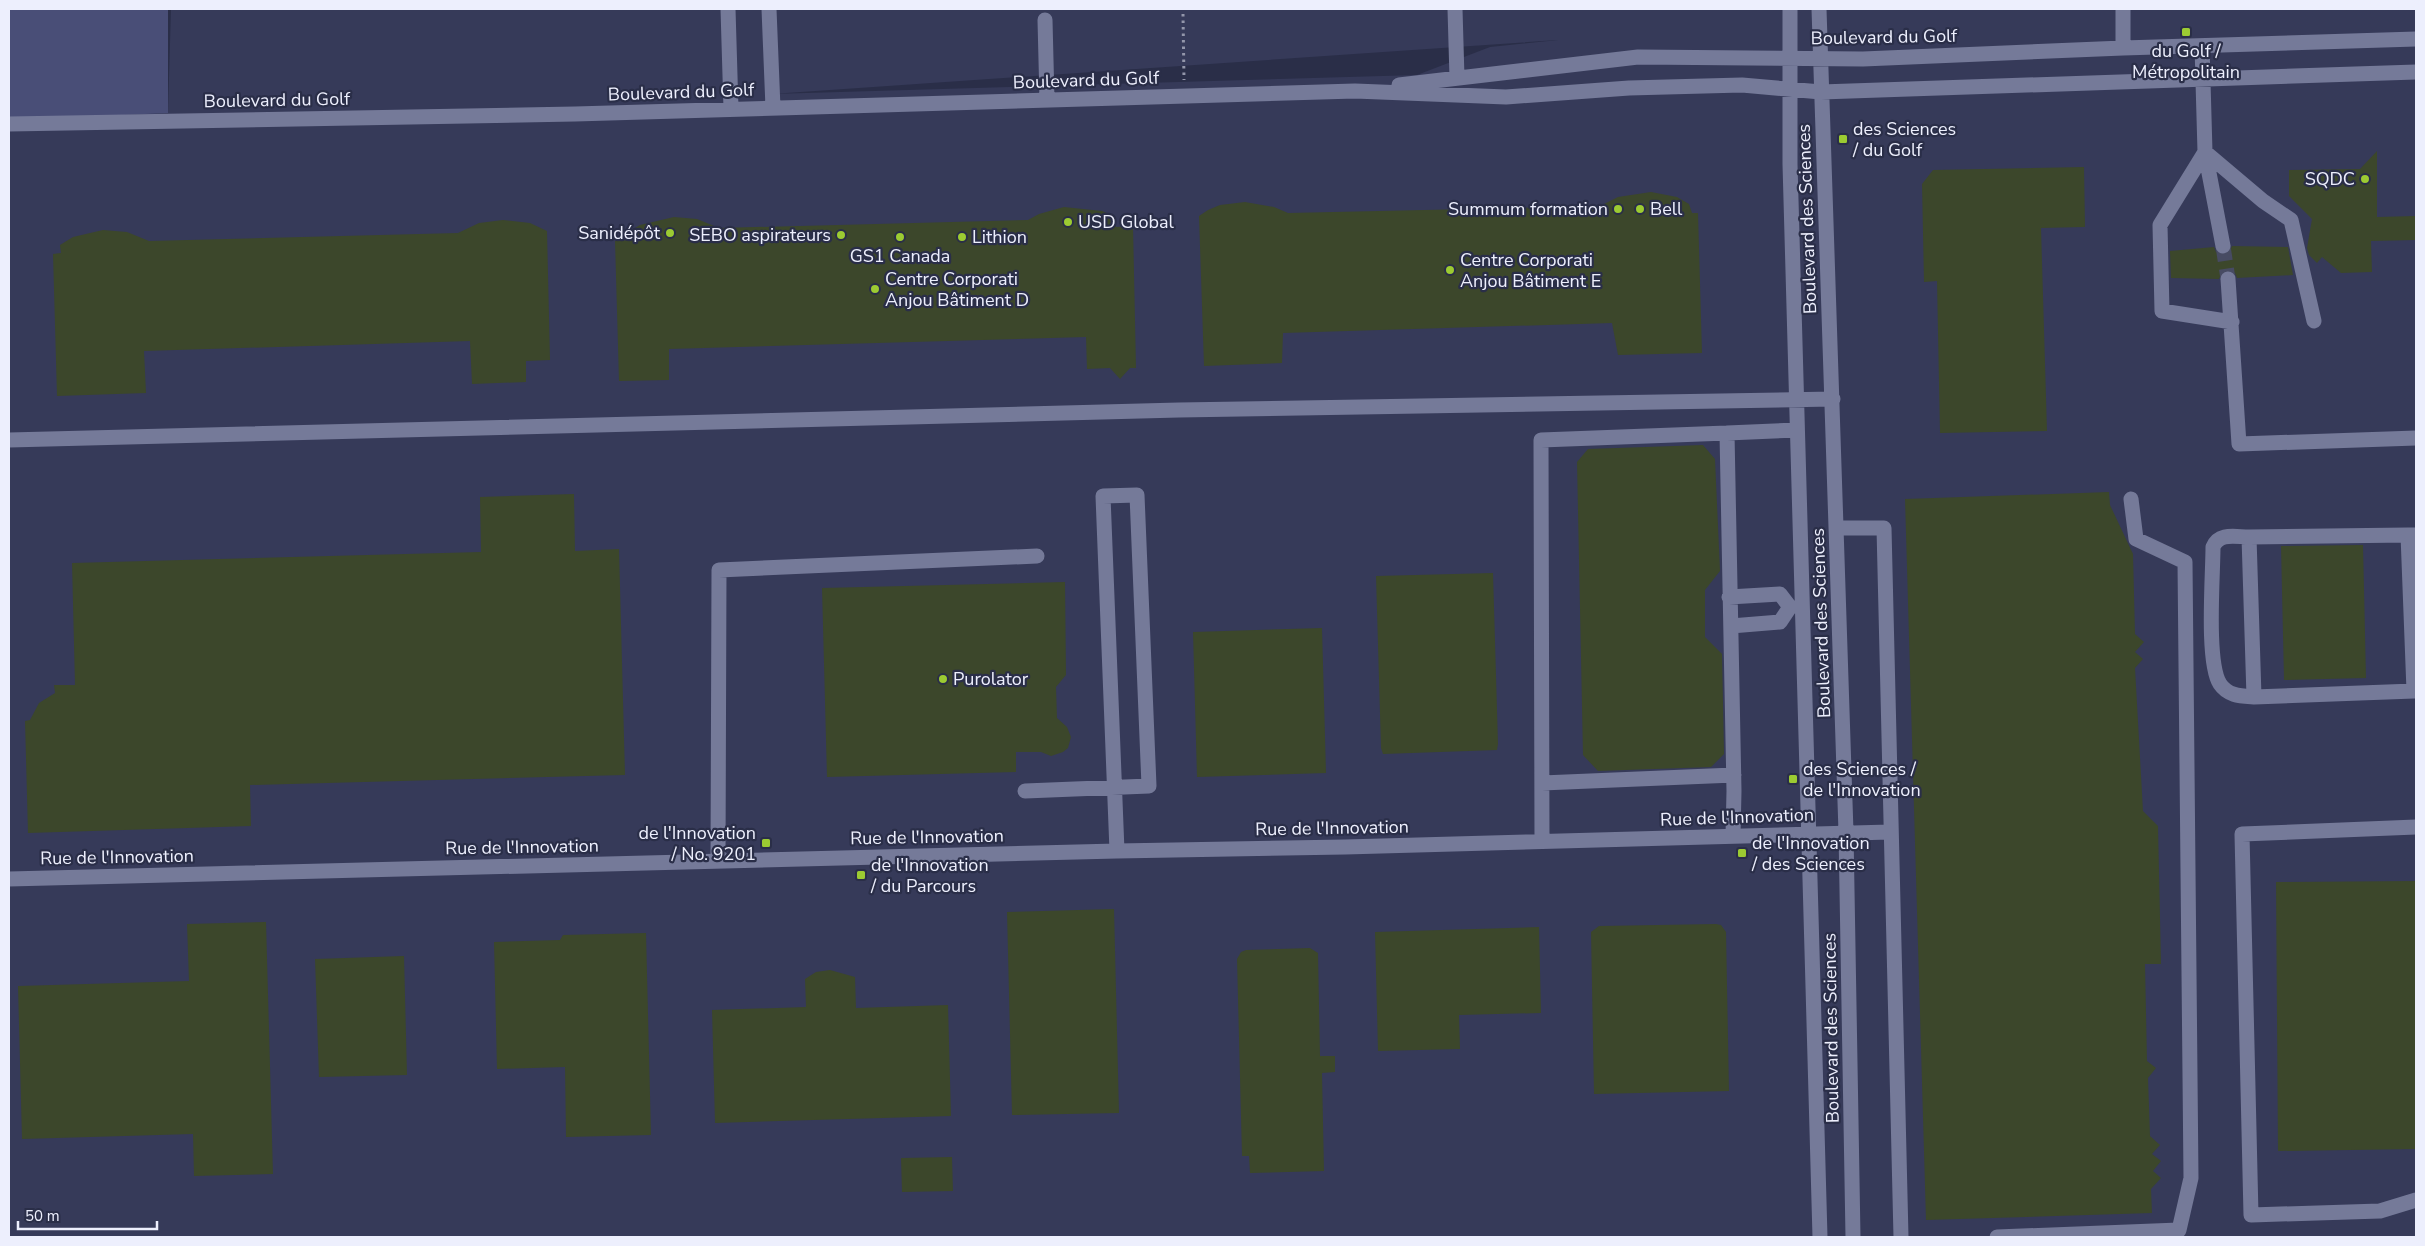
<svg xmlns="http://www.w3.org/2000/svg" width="2425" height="1246" viewBox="0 0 2425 1246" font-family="'Nunito Sans',sans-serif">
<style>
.built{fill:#363a59;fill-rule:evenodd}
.green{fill:#494e77}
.building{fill:#3c472b}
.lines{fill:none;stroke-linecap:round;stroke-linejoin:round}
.minor-tunnel{stroke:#474b63;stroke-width:15;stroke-dasharray:15 8;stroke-linecap:butt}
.path{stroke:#9396aa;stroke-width:3;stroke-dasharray:2.5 4;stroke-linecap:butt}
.minor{stroke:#757a99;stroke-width:15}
.poi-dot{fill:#9ccb32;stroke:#2a2e48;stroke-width:2}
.labels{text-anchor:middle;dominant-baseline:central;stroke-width:4.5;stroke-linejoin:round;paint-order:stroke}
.street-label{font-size:18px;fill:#edeffd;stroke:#2a2e48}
.poi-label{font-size:18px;fill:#edeffd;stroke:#2a2e48;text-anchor:start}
</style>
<rect width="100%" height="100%" fill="#2a2e48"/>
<!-- built -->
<path class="built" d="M171 9H2416V1237H9V116L168 112ZM1558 40 1490 47 1417 75 772 94Z"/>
<!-- green -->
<path class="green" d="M9 9H168V113L9 120Z"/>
<!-- building -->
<path class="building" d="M2377 151V217L2416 216V240L2371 241 2372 272 2341 273 2322 257 2317 263 2309 255 2307 248 2312 219 2289 196V170L2360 169Z
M2084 167 2085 227 2041 228 2047 431 1940 433 1937 281 1924 282 1922 184 1933 170Z
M1651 192 1677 197 1689 204 1692 213H1698L1702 353 1618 355 1612 323 1283 333 1282 363 1204 366 1199 216 1208 210 1220 205 1245 202 1274 207 1288 213 1600 206 1618 197Z
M1064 207 1102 211 1116 217V227L1133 226 1136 368H1130L1120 379 1110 368 1087 369 1086 337 669 349V380L619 381 615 241 631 240 630 231 640 225 674 217 697 219 719 228 1028 220 1039 214Z
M503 220 530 223 547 231 550 360 526 361V382L472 384 470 341 144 351 146 393 57 396 53 254 61 253 60 245 73 237 103 230 127 232 149 241 458 233 479 223Z
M2232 246 2288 247 2293 275 2237 278 2235 273 2228 270 2222 272 2219 279 2171 278 2170 251 2214 247 2216 252 2224 255 2229 253Z
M1703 445 1715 459 1720 571 1705 590V637L1722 654 1724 754 1711 767 1598 771 1583 755 1577 462 1588 449Z
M2109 492 2110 505 2133 554 2135 634 2144 642 2135 652 2143 659 2135 668 2143 811 2158 826 2161 964H2145L2147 1061 2156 1068 2148 1078 2150 1136 2160 1145 2152 1154 2161 1161 2153 1171 2161 1178 2151 1189 2152 1213 1926 1220 1905 499Z
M574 494 575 551 619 549 625 775 250 785 251 826 28 833 25 721 30 720 39 703 55 693 54 685H75L72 563 481 552 480 497Z
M2363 545 2366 678 2284 680 2281 546Z
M1493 573 1498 744 1497 750 1383 754 1381 748 1376 576Z
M1065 582 1066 675 1056 687 1057 718 1067 727 1071 737 1068 748 1063 752 1051 756 1041 752H1016V772L827 777 822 588Z
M1322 628 1326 773 1197 777 1193 632Z
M2416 881V1149L2278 1151 2276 882Z
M1114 909 1119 1113 1012 1115 1007 912Z
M266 922 273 1174 194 1176 193 1134 22 1139 18 986 189 981 187 924Z
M1716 924 1721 925 1726 932 1729 1091 1594 1094 1591 932 1599 926Z
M1539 927 1541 1013 1459 1015 1460 1049 1378 1051 1375 932Z
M646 933 651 1135 566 1137 565 1067 497 1069 494 942 560 940 563 935Z
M1310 948 1318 953 1320 1056H1335V1072L1322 1073 1324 1171 1250 1173 1249 1156H1242L1237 959 1241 952 1246 950Z
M404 956 407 1075 319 1077 315 959Z
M830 970 855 977 856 1008 948 1005 951 1116 715 1123 712 1010 806 1007 805 979 816 972Z
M952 1157 953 1191 902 1192 901 1158Z"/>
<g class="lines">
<!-- minor-tunnel -->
<path class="minor-tunnel" d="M2223 246 2228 279"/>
<!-- path -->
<path class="path" d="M1183 14 1184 80"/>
<!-- minor -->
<path class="minor" d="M728 9 731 109
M769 9 773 108
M1455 9 1457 78
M1790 9V164L1820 1237
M1819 9 1846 832 1853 1237
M1045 20 1047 100
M2202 46 2205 152 2223 246
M2123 48V9
M1399 85 1638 57 1863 59 2123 48 2416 39
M9 124 575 114 1355 91 1506 97 1629 88 1742 85 1821 92 2416 72
M2228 279 2239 444 2416 438
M2232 322 2162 311 2160 225 2205 152 2263 201 2291 220 2314 321
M9 440 1179 410 1833 399
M1837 528H1884L1901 1237
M2408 535 2249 537 2254 697 2414 691
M2416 535H2408L2414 691H2416
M2249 537C2236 537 2219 532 2213 547 2213 576 2206 662 2220 684 2228 696 2241 696 2254 697
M1729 597 1780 594 1790 607
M1731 626 1780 622 1790 607
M1542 783 1734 775
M1025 791 1149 786 1137 495 1103 496 1117 851
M2416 827 2242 834 2251 1215 2380 1211 2416 1200
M1733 836 1734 791 1727 433 1797 430
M1542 841 1541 440 1727 433
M718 861 719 570 1037 556
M9 879 1117 851 1345 847 1890 832
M1997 1237 2179 1230 2191 1178 2185 562 2136 539 2131 499"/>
</g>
<!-- markers -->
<g class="poi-dot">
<rect x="2181" y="27" width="10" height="10" rx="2.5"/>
<rect x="1838" y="134" width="10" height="10" rx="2.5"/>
<circle cx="2365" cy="179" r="5"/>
<circle cx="1618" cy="209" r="5"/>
<circle cx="1640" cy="209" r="5"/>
<circle cx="1068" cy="222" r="5"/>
<circle cx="670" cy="233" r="5"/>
<circle cx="841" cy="235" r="5"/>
<circle cx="900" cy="237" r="5"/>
<circle cx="962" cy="237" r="5"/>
<circle cx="1450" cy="270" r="5"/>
<circle cx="875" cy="289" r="5"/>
<circle cx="943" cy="679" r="5"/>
<rect x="1788" y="774" width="10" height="10" rx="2.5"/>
<rect x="761" y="838" width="10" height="10" rx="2.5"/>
<rect x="1737" y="848" width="10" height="10" rx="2.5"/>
<rect x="856" y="870" width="10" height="10" rx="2.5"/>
</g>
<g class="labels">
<!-- street labels -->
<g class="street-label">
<text transform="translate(1884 37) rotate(-1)">Boulevard du Golf</text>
<text transform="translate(1086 80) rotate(-2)">Boulevard du Golf</text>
<text transform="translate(681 92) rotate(-2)">Boulevard du Golf</text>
<text transform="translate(277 100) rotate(-1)">Boulevard du Golf</text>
<text transform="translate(1807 219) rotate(-92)">Boulevard des Sciences</text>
<text transform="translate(1821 623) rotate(-92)">Boulevard des Sciences</text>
<text transform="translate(1737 817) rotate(-2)">Rue de l'Innovation</text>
<text transform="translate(1332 828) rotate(-1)">Rue de l'Innovation</text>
<text transform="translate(927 837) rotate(-1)">Rue de l'Innovation</text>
<text transform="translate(522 847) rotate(-1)">Rue de l'Innovation</text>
<text transform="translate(117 857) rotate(-1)">Rue de l'Innovation</text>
<text transform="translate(1831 1028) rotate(-91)">Boulevard des Sciences</text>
</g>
<!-- poi labels -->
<g class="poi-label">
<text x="2186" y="51" text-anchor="middle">du Golf /<tspan x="2186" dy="21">Métropolitain</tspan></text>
<text x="1853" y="129">des Sciences<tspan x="1853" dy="21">/ du Golf</tspan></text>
<text x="2355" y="179" text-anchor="end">SQDC</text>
<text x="1608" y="209" text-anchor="end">Summum formation</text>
<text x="1650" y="209">Bell</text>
<text x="1078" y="222">USD Global</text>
<text x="660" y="233" text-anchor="end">Sanidépôt</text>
<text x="831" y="235" text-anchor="end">SEBO aspirateurs</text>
<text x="972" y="237">Lithion</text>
<text x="900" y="256" text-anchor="middle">GS1 Canada</text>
<text x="1460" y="260">Centre Corporati<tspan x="1460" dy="21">Anjou Bâtiment E</tspan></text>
<text x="885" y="279">Centre Corporati<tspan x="885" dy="21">Anjou Bâtiment D</tspan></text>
<text x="953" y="679">Purolator</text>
<text x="1803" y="769">des Sciences /<tspan x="1803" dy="21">de l'Innovation</tspan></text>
<text x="756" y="833" text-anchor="end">de l'Innovation<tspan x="756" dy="21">/ No. 9201</tspan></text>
<text x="1752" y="843">de l'Innovation<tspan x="1752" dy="21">/ des Sciences</tspan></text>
<text x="871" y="865">de l'Innovation<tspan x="871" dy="21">/ du Parcours</tspan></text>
</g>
</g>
<!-- border -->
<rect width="2425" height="1246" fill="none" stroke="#edeffd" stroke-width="20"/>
<!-- scale -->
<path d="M18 1221v8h139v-8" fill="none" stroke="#edeffd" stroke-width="2.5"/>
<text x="25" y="1221" font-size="15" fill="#edeffd" stroke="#2a2e48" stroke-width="4" paint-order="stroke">50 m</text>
</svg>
